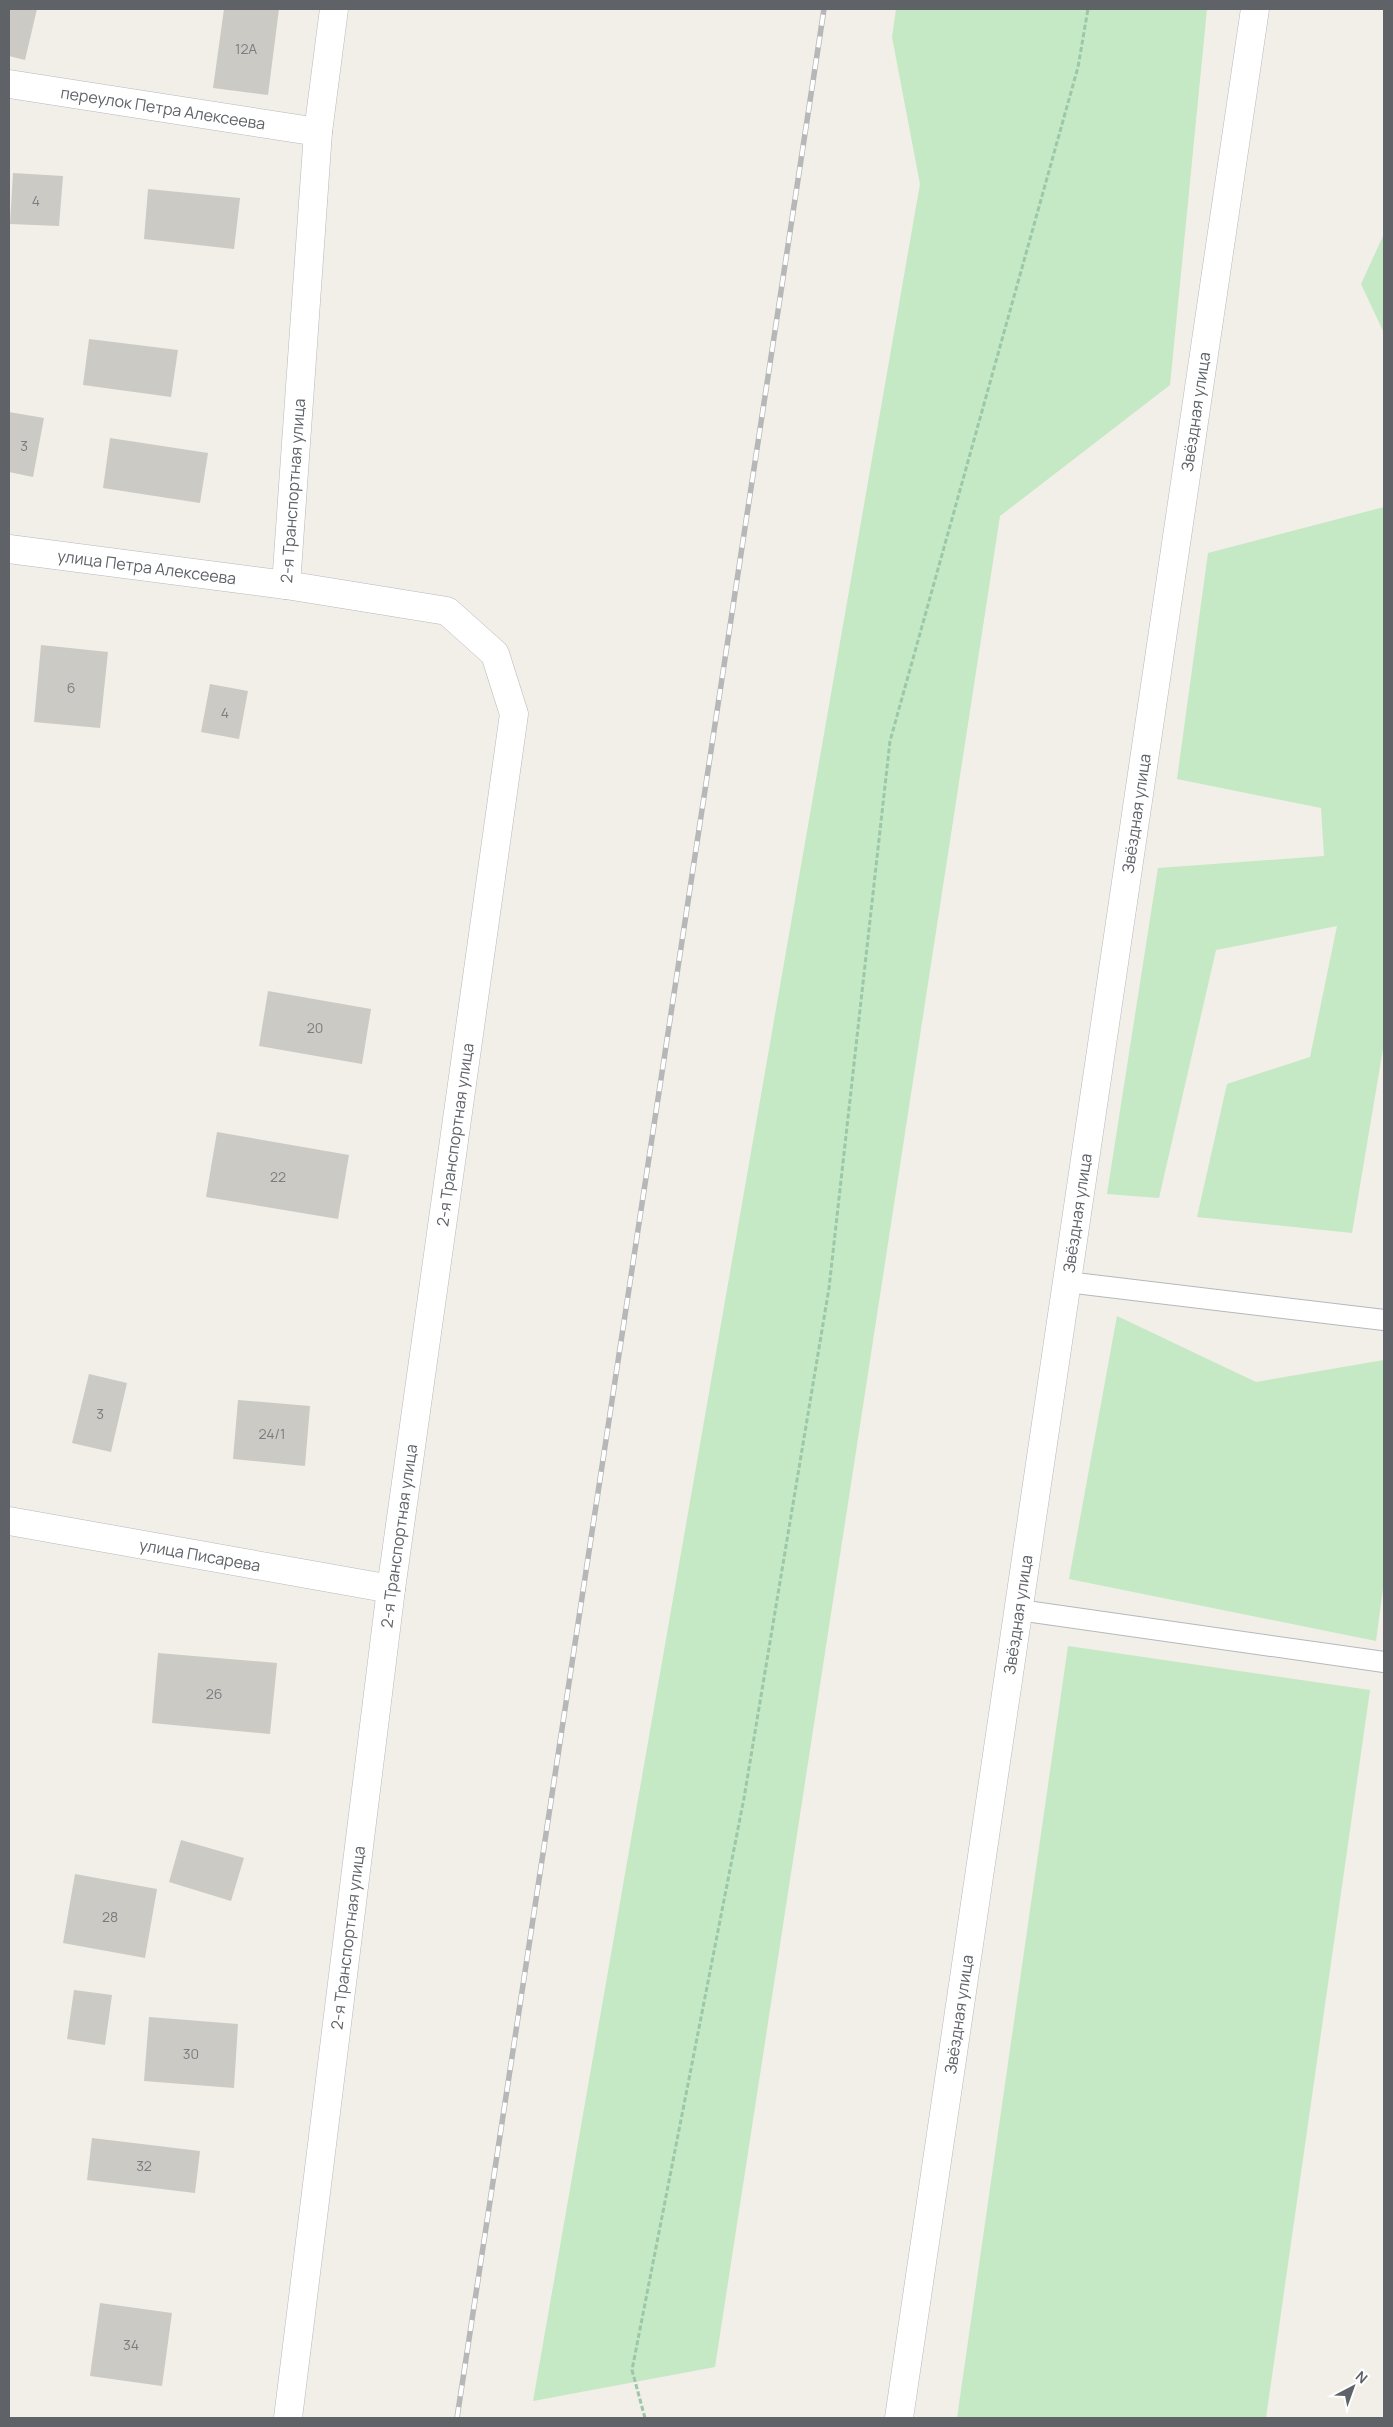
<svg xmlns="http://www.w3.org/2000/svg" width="1393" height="2427" viewBox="0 0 1393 2427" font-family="Manrope,sans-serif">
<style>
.green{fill:#c5e8c5}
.building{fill:#cccac5}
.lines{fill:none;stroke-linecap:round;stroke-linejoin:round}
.lane-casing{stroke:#b5b8bc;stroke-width:22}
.street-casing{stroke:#b5b8bc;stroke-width:29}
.path{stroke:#9cc7a9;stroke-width:3;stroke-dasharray:5 2.5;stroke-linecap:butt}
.lane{stroke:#fff;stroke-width:20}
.street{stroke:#fff;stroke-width:28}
.rail-casing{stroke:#b6b7b8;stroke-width:5.5}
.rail{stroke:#fff;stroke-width:4;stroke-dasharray:11;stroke-linecap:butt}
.labels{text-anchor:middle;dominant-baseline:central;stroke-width:4.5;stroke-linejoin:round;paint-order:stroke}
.number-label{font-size:14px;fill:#7a7d7f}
.street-label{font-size:16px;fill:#5f6368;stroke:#fff}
</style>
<rect width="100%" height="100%" fill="#f1efe8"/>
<!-- green -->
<path class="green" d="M896 9H1207L1170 385 1000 516 715 2367 533 2401 920 184 892 37Z
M1384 234V333L1361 284Z
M1384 507V1043L1352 1233 1197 1217 1227 1084 1310 1057 1337 926 1216 950 1159 1198 1107 1194 1158 868 1324 856 1321 808 1177 779 1208 553Z
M1117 1316 1256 1382 1384 1360V1581L1376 1641 1069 1579Z
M1068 1646 1370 1690 1266 2418H957Z"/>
<!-- building -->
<path class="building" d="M9 9H37L25 60 9 56Z
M224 9H279L268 95 213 88Z
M13 173 63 176 59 226 10 224Z
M148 189 240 198 234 249 144 239Z
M89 339 178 350 171 397 83 385Z
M9 412 44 418 33 477 9 472Z
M110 438 208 453 200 503 103 488Z
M41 645 108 652 100 728 34 722Z
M210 684 248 691 239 739 201 732Z
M268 991 371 1009 362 1064 259 1046Z
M217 1132 349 1155 338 1219 206 1197Z
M89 1374 127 1383 111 1452 72 1443Z
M238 1400 310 1406 305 1466 233 1459Z
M158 1653 277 1663 270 1734 152 1723Z
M181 1840 244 1858 231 1901 169 1882Z
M75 1874 157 1889 145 1958 63 1943Z
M74 1990 112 1995 105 2045 67 2039Z
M149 2017 238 2024 234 2088 144 2081Z
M92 2138 200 2151 195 2193 87 2180Z
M100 2303 172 2313 162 2386 90 2376Z"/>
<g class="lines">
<defs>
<path id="lane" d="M1067 1282 1384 1320
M1019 1610 1384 1662"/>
<g id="street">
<path id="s1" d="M9 84 318 132"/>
<path id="s2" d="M9 549 286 585"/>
<path id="s3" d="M9 1521 391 1589"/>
<path id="s4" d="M288 2418 391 1589 514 714 495 654 447 611 286 585 318 132 334 9"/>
<path id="s5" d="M899 2418 1255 9"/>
</g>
</defs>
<!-- lane casing -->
<use href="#lane" class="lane-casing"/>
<!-- street casing -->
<use href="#street" class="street-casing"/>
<!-- path -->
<path class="path" d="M645 2418 632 2370 744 1798 829 1288 890 741 1078 67 1088 9"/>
<!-- lane -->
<use href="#lane" class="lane"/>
<!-- street -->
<use href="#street" class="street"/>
<defs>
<path id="rail" d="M457 2418 824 9"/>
</defs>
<!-- rail casing -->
<use href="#rail" class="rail-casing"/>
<!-- rail -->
<use href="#rail" class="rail"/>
</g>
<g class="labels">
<!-- number labels -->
<g class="number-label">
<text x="246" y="48">12А</text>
<text x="36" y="200">4</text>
<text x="24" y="445">3</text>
<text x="71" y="687">6</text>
<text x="225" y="712">4</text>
<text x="315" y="1027">20</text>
<text x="278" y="1176">22</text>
<text x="100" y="1413">3</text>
<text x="272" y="1433">24/1</text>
<text x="214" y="1693">26</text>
<text x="110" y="1916">28</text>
<text x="191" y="2053">30</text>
<text x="144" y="2165">32</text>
<text x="131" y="2344">34</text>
</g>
<!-- street labels -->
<g class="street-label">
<text stroke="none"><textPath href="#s1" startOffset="156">переулок Петра Алексеева</textPath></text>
<text stroke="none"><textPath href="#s5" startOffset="2028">Звёздная улица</textPath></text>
<text stroke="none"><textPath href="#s4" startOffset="2104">2-я Транспортная улица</textPath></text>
<text stroke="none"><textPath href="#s2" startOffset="139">улица Петра Алексеева</textPath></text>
<text stroke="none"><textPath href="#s5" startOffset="1622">Звёздная улица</textPath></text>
<text stroke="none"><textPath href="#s4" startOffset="1294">2-я Транспортная улица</textPath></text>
<text stroke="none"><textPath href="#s5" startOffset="1218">Звёздная улица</textPath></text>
<text stroke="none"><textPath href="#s4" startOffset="889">2-я Транспортная улица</textPath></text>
<text stroke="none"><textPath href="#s3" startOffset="194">улица Писарева</textPath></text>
<text stroke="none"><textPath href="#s5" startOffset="812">Звёздная улица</textPath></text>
<text stroke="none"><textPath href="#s4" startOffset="484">2-я Транспортная улица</textPath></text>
<text stroke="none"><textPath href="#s5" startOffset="408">Звёздная улица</textPath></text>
</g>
</g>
<!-- border -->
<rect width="1393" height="2427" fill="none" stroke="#5f6368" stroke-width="20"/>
<!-- north arrow -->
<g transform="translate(1353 2387) rotate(41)" stroke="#ffffff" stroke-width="4" paint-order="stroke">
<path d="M0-4L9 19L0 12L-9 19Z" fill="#5f6368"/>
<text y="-8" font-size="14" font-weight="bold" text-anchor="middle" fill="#5f6368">N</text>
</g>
</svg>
